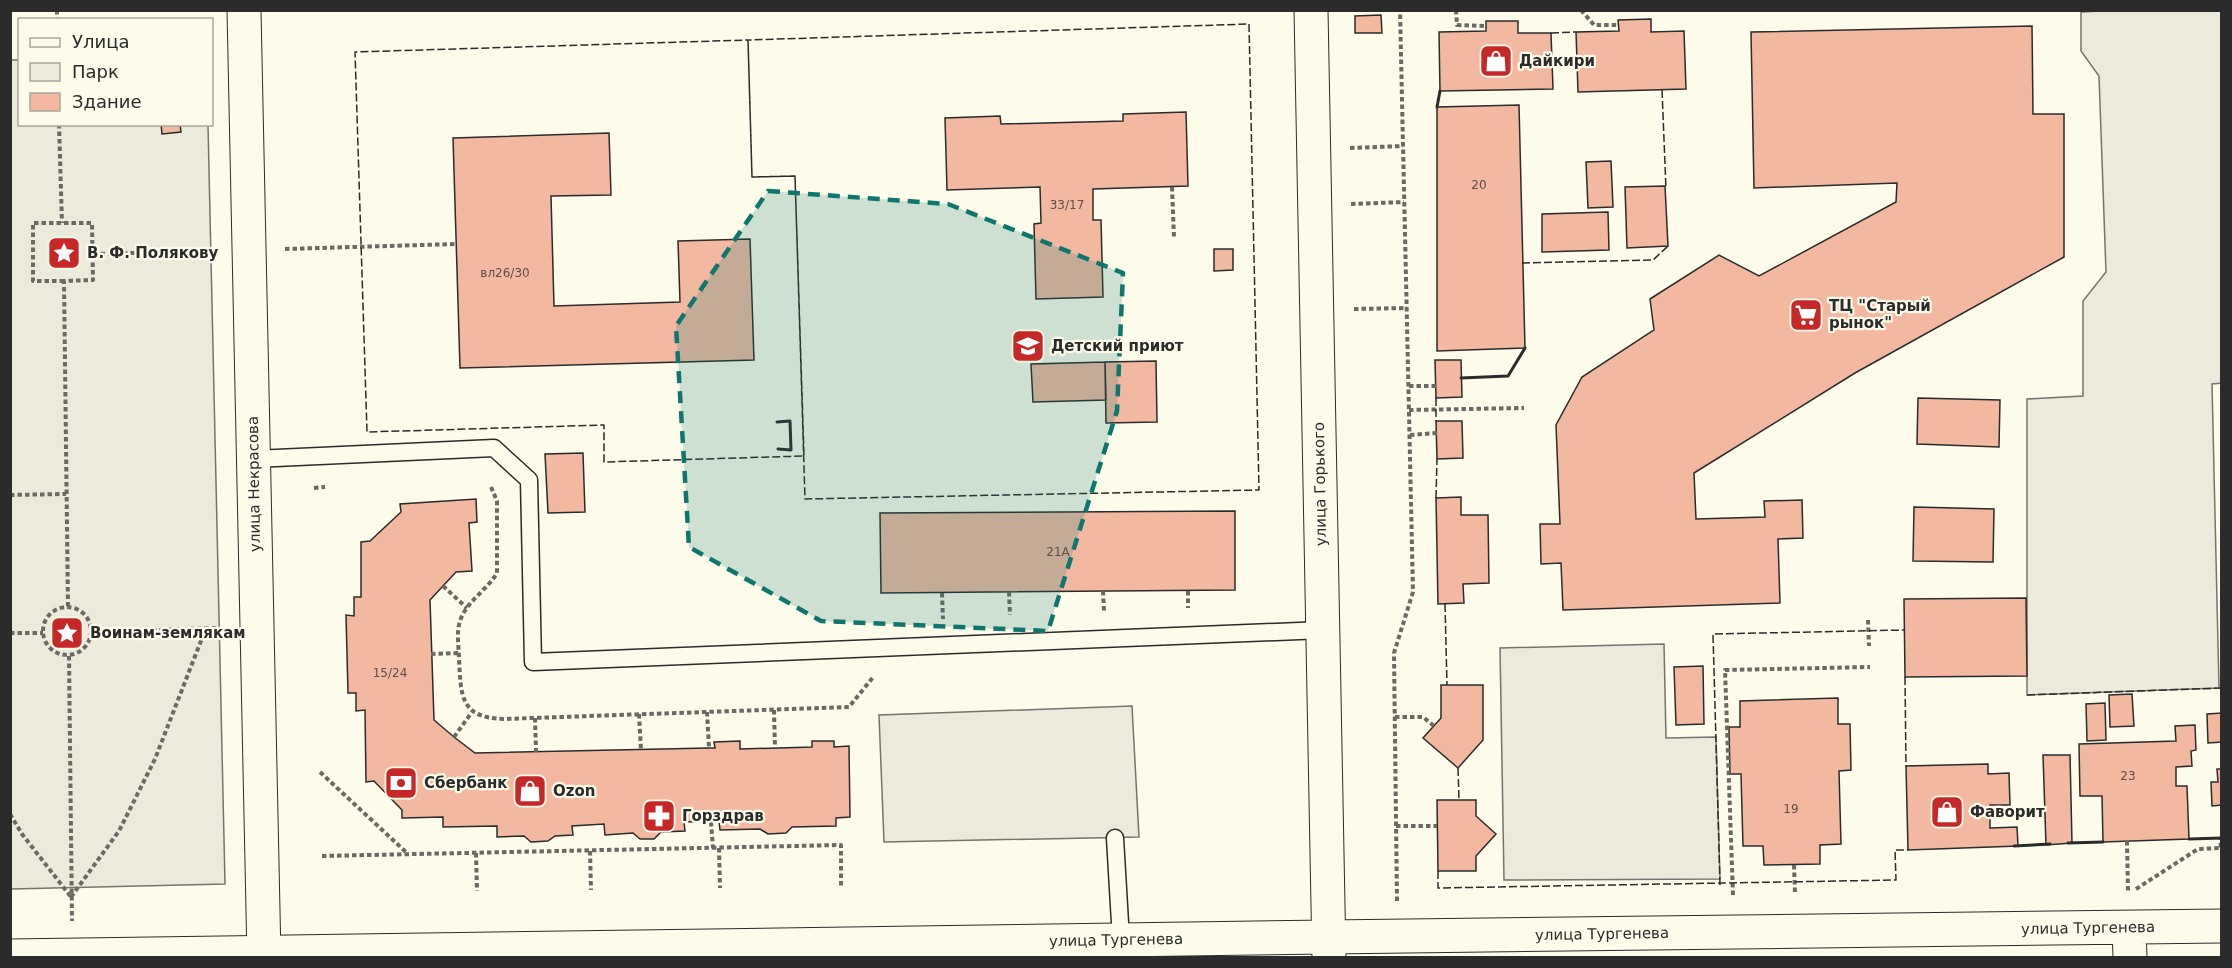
<svg xmlns="http://www.w3.org/2000/svg" width="2232" height="968" viewBox="0 0 2232 968" font-family="'DejaVu Sans',sans-serif">
<style>
.green{fill:#ecebdb;stroke:#74746e;stroke-width:1.5}
.parking{fill:#eceadb;stroke:#74746e;stroke-width:1.5}
.building{fill:#f2b8a0;stroke:#2b2b2b;stroke-width:1.5}
.lines{fill:none;stroke-linecap:round;stroke-linejoin:round}
.lane-casing{stroke:#2b2b2b;stroke-width:19}
.street-casing{stroke:#2b2b2b;stroke-width:35}
.secondary-casing{stroke:#2b2b2b;stroke-width:35}
.path{stroke:#6a6964;stroke-width:4;stroke-dasharray:4.5 3;stroke-linecap:butt}
.lane{stroke:#fdfbea;stroke-width:16}
.street{stroke:#fdfbea;stroke-width:33}
.secondary{stroke:#fdfbea;stroke-width:33}
.fence{stroke:#2b2b2b;stroke-width:1.5;stroke-dasharray:8 3;stroke-linecap:butt}
.wall{stroke:#2b2b2b;stroke-width:3}
.marked{fill:#0f766e;fill-opacity:0.2;stroke:#0f766e;stroke-width:4.5;stroke-dasharray:12 8;stroke-linejoin:round}
.labels{text-anchor:middle;dominant-baseline:central;stroke-width:4.5;stroke-linejoin:round;paint-order:stroke}
.number-label{font-size:12px;fill:#5d4e48}
.poi-label{font-size:15px;font-weight:bold;fill:#2b2b2b;stroke:#fdfbea;text-anchor:start}
.street-label{font-size:15px;fill:#2b2b2b;stroke:#fdfbea}
</style>
<rect width="100%" height="100%" fill="#fdfbea"/>
<!-- green -->
<path class="green" d="M10 60H19L20 124 208 125 225 884 11 889Z"/>
<!-- parking -->
<path class="parking" d="M2122 10 2221 11 2222 383 2212 384 2219 688 2027 695V399L2083 396V301L2106 272 2099 76 2081 51V12Z
M1664 644 1666 738 1716 737 1720 879 1504 880 1500 648Z
M1132 706 1139 837 884 842 879 715Z"/>
<!-- building -->
<path class="building" d="M1381 15 1382 33H1355V16Z
M1651 19V32L1684 31 1686 89 1578 92 1576 32 1619 31 1618 20Z
M1486 21H1518V33H1551L1553 89 1440 91 1439 32 1486 31Z
M2032 26 2033 114H2064V257L1855 373 1694 473 1696 519 1765 517 1764 501 1802 500 1803 538 1778 539 1780 603 1563 610 1561 563 1541 564 1540 524H1560L1556 425 1582 377 1654 330 1650 299 1719 255 1759 276 1896 202 1897 183 1754 188 1751 32Z
M1519 105 1525 348 1437 351V107Z
M1186 112 1188 186 1093 189V220H1101L1103 297 1036 299 1034 224 1041 223 1040 187 947 190 945 118 1000 116 1001 124 1123 121V114Z
M161 124H180L181 132 162 134Z
M609 133 611 195 551 196 554 306 680 302 678 241 750 239 754 360 460 368 453 138Z
M1611 161 1613 207 1588 208 1586 162Z
M1665 186 1668 246 1627 248 1625 187Z
M1608 212 1609 250 1542 252V214Z
M1214 249H1233V270L1214 271Z
M1435 360H1461L1462 397 1436 398Z
M1156 361 1157 422 1106 423 1105 362Z
M1105 362 1106 400 1033 402 1031 364Z
M1918 398 2000 400 1999 447 1917 444Z
M1436 421H1462L1463 458 1437 459Z
M583 453 585 512 548 513 545 454Z
M1461 497V515H1488L1489 583 1463 584 1464 603 1438 604 1436 498Z
M476 499 477 522 469 523 472 571 456 572 430 600 434 720 454 737 475 753 709 748H715L714 742 740 741V749L812 747V741H834V747L849 746 850 817 836 818V826L792 827 786 833 768 834 760 829 720 830 719 821 684 822 685 831 661 832 654 839H640L633 833 605 835 604 824 572 826 573 835 555 836 548 841 531 842 524 836 497 837V826L443 827V817L402 818V810L374 781 366 782 365 710 356 711V693H348L346 615 354 616V597H361V542L370 541 401 512 400 504Z
M1914 507 1994 509 1993 562 1913 561Z
M1235 511V590L881 593 880 513Z
M2026 598 2027 676 1905 677 1904 599Z
M1703 666 1704 724 1676 725 1674 667Z
M1441 685H1483V740L1458 768 1423 738 1441 718Z
M2132 694 2134 726 2110 727 2109 695Z
M1838 698V724H1850L1851 770 1839 771 1841 844 1820 845V864L1764 865 1763 846H1743L1741 774H1730L1729 727H1740V701Z
M2105 703 2106 740 2087 741 2086 704Z
M2222 713V742L2208 743 2207 714Z
M2195 725 2196 750 2191 751 2192 766 2176 767V786H2187L2189 839 2103 842 2102 796H2080L2079 744 2176 741 2175 726Z
M2043 755H2070L2072 843 2046 845Z
M1988 764V774L2009 773 2010 805H1990V828L2017 827 2018 846 1908 850 1906 766Z
M2217 769H2222V805L2212 806 2211 782H2218Z
M1437 800H1476V816L1496 834 1476 856V871H1438Z"/>
<g class="lines">
<defs>
<path id="lane" d="M253 459 494 448 529 480 533 662 1323 630
M1115 838 1121 940"/>
<path id="street" d="M244 10 264 958
M2129 928 2130 958
M1328 937 2222 926"/>
<path id="secondary" d="M1311 10 1329 958
M10 956 1328 937"/>
</defs>
<!-- lane casing -->
<use href="#lane" class="lane-casing"/>
<!-- street casing -->
<use href="#street" class="street-casing"/>
<!-- secondary casing -->
<use href="#secondary" class="secondary-casing"/>
<!-- path -->
<path class="path" d="M57 10V20
M1456 10 1457 25 1486 26
M1581 10 1594 25H1618
M59 124 62 223
M1350 148 1403 146
M1172 187 1174 238
M1351 204 1404 202
M285 249 456 244
M93 254 215 251
M64 281H33V223H92L93 280 64 281 68 607
M1354 309 1407 308
M1409 386H1436
M1409 410 1524 408
M1410 435 1437 433
M491 487 497 501V573C487 590 466 602 460 621 456 633 459 647 459 659 461 696 460 718 504 719L849 707 874 676
M314 488 325 487
M10 495 66 494
M443 586 467 608
M1103 591 1104 611
M1188 591V608
M1009 592 1010 615
M942 593 943 619
M43 631a24 24 0 1 1 48 0a24 24 0 1 1-48 0Z
M1868 620 1869 646
M92 632 220 628
M10 633H43
M431 654 459 653
M69 656 72 921
M774 710 775 748
M707 712 709 748
M639 714 641 750
M1395 717H1423L1434 726
M535 718 536 752
M454 737 472 712
M320 772 408 854
M10 814 22 834 71 897
M711 822 713 848
M1396 826H1437
M2127 841 2128 891
M719 848 720 888
M590 851 591 890
M476 853 477 891
M322 856 841 845V886
M1794 865 1795 894
M2136 889 2198 849 2221 848 2220 838
M1733 895 1725 670 1870 667
M71 897 119 831 155 759 206 628
M1397 901 1394 653 1413 592 1400 10"/>
<!-- lane -->
<use href="#lane" class="lane"/>
<!-- street -->
<use href="#street" class="street"/>
<!-- secondary -->
<use href="#secondary" class="secondary"/>
<!-- fence -->
<path class="fence" d="M1249 24 1259 490 805 499 795 176 752 177 748 40Z
M1551 33 1576 32
M748 40 752 177 795 176 804 456 604 462V425L367 432 355 52Z
M1662 90 1666 189
M1522 263 1653 260 1668 246V243
M1436 398V421
M1436 498 1437 459
M1445 604 1447 685
M1905 677 1906 766
M2027 695 2222 688
M1458 768 1459 800
M1438 871V888L1896 880 1895 850H1908
M1720 885 1713 634 1905 630"/>
<!-- wall -->
<path class="wall" d="M1437 107 1440 91
M1461 378 1508 376 1525 348
M777 422 790 421 791 450 778 449
M2189 839 2222 838
M2068 843 2103 842
M2014 846 2050 844"/>
</g>
<!-- marked area -->
<path class="marked" d="M768 191 948 204 1123 273 1117 411 1048 631 821 621 689 547 676 326Z"/>
<!-- icons -->
<defs>
<symbol id="shop-square" viewBox="-11 -11 22 22"><rect x="-9" y="-9" width="18" height="18" rx="4" fill="#c62828" stroke="#fdfbea"/><path d="M-5-2.5h2.3a2.7 3.5 0 0 1 5.4 0H5L5.5 6h-11ZM-1.5-2.5h3a1.5 2.3 0 0 0-3 0Z" fill="#fff"/></symbol>
<symbol id="sight-square" viewBox="-11 -11 22 22"><rect x="-9" y="-9" width="18" height="18" rx="4" fill="#c62828" stroke="#fdfbea"/><path d="M0-6L1.8-2.2L6-1.7L2.9 1.2L3.7 5.4L0 3.3L-3.7 5.4L-2.9 1.2L-6-1.7L-1.8-2.2Z" fill="#fff"/></symbol>
<symbol id="supermarket-square" viewBox="-11 -11 22 22"><rect x="-9" y="-9" width="18" height="18" rx="4" fill="#c62828" stroke="#fdfbea"/><path d="M-6-5.5h2.5l.6 2H6L4.5 2H-2.5L-4.4-4H-6ZM-1.5 3.2a1.3 1.3 0 1 0 .1 0ZM3 3.2a1.3 1.3 0 1 0 .1 0Z" fill="#fff"/></symbol>
<symbol id="school-square" viewBox="-11 -11 22 22"><rect x="-9" y="-9" width="18" height="18" rx="4" fill="#c62828" stroke="#fdfbea"/><path d="M0-5L7-2L0 1L-7-2ZM-4 1L0 2.5L4 1V4Q0 6-4 4Z" fill="#fff"/></symbol>
<symbol id="bank-square" viewBox="-11 -11 22 22"><rect x="-9" y="-9" width="18" height="18" rx="4" fill="#c62828" stroke="#fdfbea"/><path d="M-6-4H6V4H-6ZM0-2.3a2.3 2.3 0 1 0 0 4.6a2.3 2.3 0 1 0 0-4.6Z" fill="#fff"/></symbol>
<symbol id="pharmacy-square" viewBox="-11 -11 22 22"><rect x="-9" y="-9" width="18" height="18" rx="4" fill="#c62828" stroke="#fdfbea"/><path d="M-2-6h4v4h4v4h-4v4h-4v-4h-4v-4h4Z" fill="#fff"/></symbol>
</defs>
<g fill-rule="evenodd">
<use href="#shop-square" x="1477" y="42" width="38" height="38"/>
<use href="#sight-square" x="45" y="234" width="38" height="38"/>
<use href="#supermarket-square" x="1787" y="296" width="38" height="38"/>
<use href="#school-square" x="1009" y="327" width="38" height="38"/>
<use href="#sight-square" x="48" y="614" width="38" height="38"/>
<use href="#bank-square" x="382" y="764" width="38" height="38"/>
<use href="#shop-square" x="511" y="772" width="38" height="38"/>
<use href="#shop-square" x="1928" y="793" width="38" height="38"/>
<use href="#pharmacy-square" x="640" y="797" width="38" height="38"/>
</g>
<g class="labels">
<!-- number labels -->
<g class="number-label">
<text x="1479" y="185">20</text>
<text x="1067" y="205">33/17</text>
<text x="505" y="273">вл26/30</text>
<text x="1058" y="552">21А</text>
<text x="390" y="673">15/24</text>
<text x="2128" y="776">23</text>
<text x="1791" y="809">19</text>
</g>
<!-- poi labels -->
<g class="poi-label">
<text x="1519" y="61">Дайкири</text>
<text x="87" y="253">В. Ф. Полякову</text>
<text x="1829" y="306">ТЦ "Старый<tspan x="1829" dy="17">рынок"</tspan></text>
<text x="1051" y="346">Детский приют</text>
<text x="90" y="633">Воинам-землякам</text>
<text x="424" y="783">Сбербанк</text>
<text x="553" y="791">Ozon</text>
<text x="1970" y="812">Фаворит</text>
<text x="682" y="816">Горздрав</text>
</g>
<!-- street labels -->
<g class="street-label">
<text transform="translate(254 484) rotate(-91)">улица Некрасова</text>
<text transform="translate(1320 484) rotate(-91)">улица Горького</text>
<text transform="translate(2088 928) rotate(-1)">улица Тургенева</text>
<text transform="translate(1602 934) rotate(-1)">улица Тургенева</text>
<text transform="translate(1116 940) rotate(-1)">улица Тургенева</text>
</g>
</g>
<!-- border -->
<rect width="2232" height="968" fill="none" stroke="#2b2b2b" stroke-width="24"/>
<!-- legend -->
<rect x="18" y="18" width="195" height="108" fill="#fdfbea" stroke="#a9a89e" stroke-width="1.5"/>
<rect x="30" y="38" width="30" height="9" fill="#fdfbea" stroke="#a9a89e" stroke-width="1.5"/>
<text x="72" y="48" font-size="18" fill="#2b2b2b">Улица</text>
<rect x="30" y="63" width="30" height="18" fill="#ecebdb" stroke="#a9a89e" stroke-width="1.5"/>
<text x="72" y="78" font-size="18" fill="#2b2b2b">Парк</text>
<rect x="30" y="93" width="30" height="18" fill="#f2b8a0" stroke="#a9a89e" stroke-width="1.5"/>
<text x="72" y="108" font-size="18" fill="#2b2b2b">Здание</text>
</svg>
